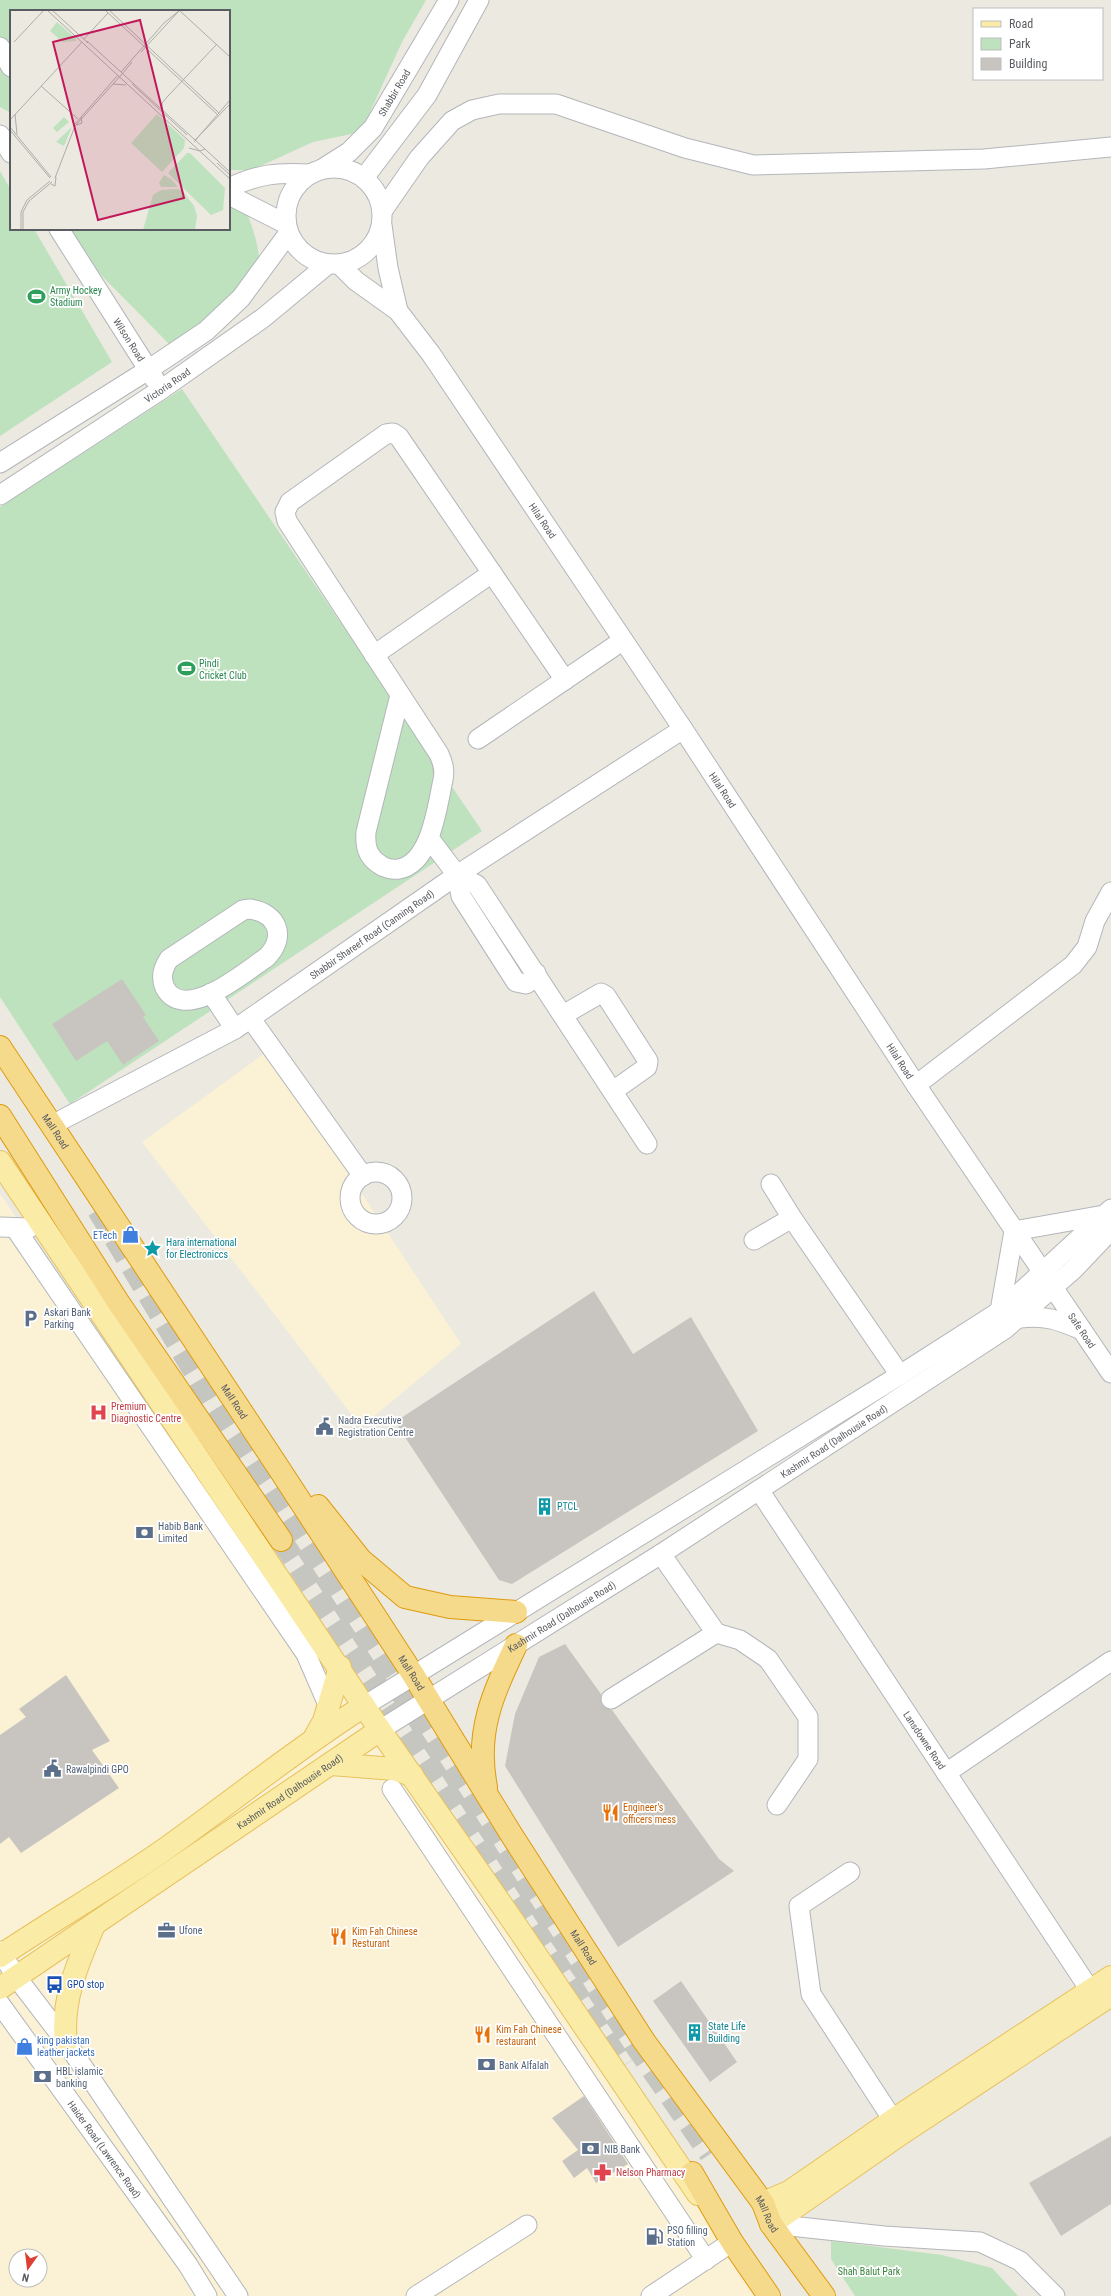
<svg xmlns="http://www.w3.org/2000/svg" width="1111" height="2296" viewBox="0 0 1111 2296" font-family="'Roboto Condensed',sans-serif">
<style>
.commercial{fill:#fbf2d5;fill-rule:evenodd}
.green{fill:#bee2be}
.building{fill:#c8c5c0}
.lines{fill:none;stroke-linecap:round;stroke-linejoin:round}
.highway-tunnel{stroke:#c6c6c0;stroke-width:22;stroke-dasharray:22 11;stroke-linecap:butt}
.minor-casing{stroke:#b3b6ba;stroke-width:21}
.major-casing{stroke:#e8c05c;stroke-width:24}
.highway-casing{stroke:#de9b0d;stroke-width:24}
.minor{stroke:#fff;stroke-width:19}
.major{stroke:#faeca7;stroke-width:22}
.highway{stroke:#f6da8c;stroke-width:22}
.labels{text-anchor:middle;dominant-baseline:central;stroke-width:3.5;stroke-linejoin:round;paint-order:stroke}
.street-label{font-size:10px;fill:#595c60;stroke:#fff}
.leisure-label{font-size:10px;fill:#27864d;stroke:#fff;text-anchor:start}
.shop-label{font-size:10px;fill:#366cbe;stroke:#fff;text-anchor:end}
.culture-label{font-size:10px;fill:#0d838f;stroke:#fff;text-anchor:start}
.service-label{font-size:10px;fill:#4e5e75;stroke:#fff;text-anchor:start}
.health-label{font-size:10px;fill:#be3a42;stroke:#fff;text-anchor:start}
.food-label{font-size:10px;fill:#c56008;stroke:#fff;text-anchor:start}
.transit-label{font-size:10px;fill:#164399;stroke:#fff;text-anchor:start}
.park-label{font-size:10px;fill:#39803b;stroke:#fff}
.inset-road{fill:none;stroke:#adada9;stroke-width:1}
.view{fill:#c2185b;fill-opacity:0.15;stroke:#c2185b;stroke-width:2}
.inset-edge{fill:none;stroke:#595c60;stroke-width:2}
</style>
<rect width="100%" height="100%" fill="#ebe9e0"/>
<!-- commercial -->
<path class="commercial" d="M268 1051 461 1344 361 1427 142 1142Z
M0 1194 732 2242 769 2296H0ZM16 2256H40V2280H16Z"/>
<!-- green -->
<path class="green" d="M0 0H426L402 42 361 132 313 142 252 170H229V11H11V113L0 107Z
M0 171 11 190V229H34L112 362 0 436Z
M229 203 246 210C251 224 262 252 258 266 248 296 197 328 171 346L100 274 68 229H229Z
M182 389 482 831 70 1104 0 997V507Z
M831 2241 942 2255 992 2268 1018 2296H855L831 2259Z"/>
<!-- building -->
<path class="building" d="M122 979 146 1015 143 1017 159 1041 123 1065 107 1041 76 1061 52 1024Z
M594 1291 633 1354 691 1317 758 1431 512 1584 499 1580 395 1422Z
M565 1644 601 1694 602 1705 612 1710 719 1859 734 1871 618 1947 505 1766 515 1714 539 1657Z
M66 1675 110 1741 92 1750 119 1788 21 1853 9 1837 0 1844V1735L26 1717 19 1709Z
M681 1981 737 2062 710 2082 653 2001Z
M584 2096 628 2164 596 2183 587 2168 574 2178 562 2161 578 2150 552 2118Z
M1111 2136V2204L1061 2236 1029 2183Z"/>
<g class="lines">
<!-- highway-tunnel -->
<path class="highway-tunnel" d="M98 1210 214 1405 545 1914 710 2154
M281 1540 440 1781 623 2066"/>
<defs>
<g id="minor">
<path d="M0 47 11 67"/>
<path d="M0 135 11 153"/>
<circle cx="334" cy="216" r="48"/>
<path id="s1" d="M322 169 349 152 373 128 449 0"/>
<path d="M364 178 427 95 479 0"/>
<path d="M229 188C258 174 278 172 310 174"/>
<path d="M229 195 286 224"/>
<path d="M383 210 419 158 452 121 472 110 499 104H556L685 148 753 165 984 159 1111 147"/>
<path d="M382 225 388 268 398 311"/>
<path id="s2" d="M59 229 155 380"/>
<path id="s3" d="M340 265 356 281 398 311 431 354 683 729 916 1085 1111 1373"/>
<path d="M0 463 148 370 206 331 241 298 288 234"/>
<path id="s4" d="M0 495 162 389 263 318 327 265"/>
<path d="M374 655 492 573"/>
<path d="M400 695 366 832C365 846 367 856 379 864 384 868 392 870 399 869 431 863 437 807 443 780 445 770 443 763 439 754L287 521 285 512 290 502 386 434 393 433 399 437 565 680"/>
<path d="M478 739 622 641"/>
<path d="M429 838 457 875 461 896 516 982 526 984 533 979 536 973"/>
<path d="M457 875 477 885 647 1144"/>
<path d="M250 909C277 913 287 936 267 957 246 971 185 1024 165 988 160 977 163 968 169 959L243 910Z"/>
<path d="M211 993 235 1029"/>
<path d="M563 1015 601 993 606 996 648 1061 647 1067 613 1091"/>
<path d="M251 1019 363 1176"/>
<path d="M916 1085 1073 965 1087 947 1095 921 1111 892"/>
<path id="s5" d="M52 1125 235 1029 457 875 683 729"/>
<circle cx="376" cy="1198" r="26"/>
<path d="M771 1184 792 1218 900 1375"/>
<path d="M0 1227 29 1228"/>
<path d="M15 1228 306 1654 329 1707"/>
<path d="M754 1240 792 1218"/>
<path d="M1000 1311 1014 1231 1104 1215"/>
<path d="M1020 1318C1046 1315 1058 1320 1082 1330"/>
<path id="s6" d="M759 1490 1090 1990"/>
<path d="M661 1554 716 1633 740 1640 768 1659 808 1717V1759L777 1805"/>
<path d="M611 1699 716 1633"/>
<path d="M364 1706 900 1375 1000 1311 1111 1209"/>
<path id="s7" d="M380 1730 661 1554 1005 1329 1074 1269 1111 1230"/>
<path d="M946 1773 1111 1661"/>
<path d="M392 1789 706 2260"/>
<path d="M850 1872 799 1906 811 1994 893 2120"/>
<path d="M0 1951 17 1978 66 2042 238 2296"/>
<path id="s8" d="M0 2004 188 2265 207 2296"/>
<path d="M771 2224 884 2236 980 2242 1020 2261 1055 2296"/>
<path d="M416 2296 527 2225"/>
<path d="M651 2296 732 2242"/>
</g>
<g id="major">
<path d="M0 1162 380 1730 517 1927 698 2194"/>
<path d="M315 1737 324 1721 340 1667"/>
<path d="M331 1764 394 1769 412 1775"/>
<path d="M0 1956C55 1919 113 1886 168 1847 234 1800 296 1749 364 1706"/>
<path id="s9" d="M0 1988 380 1730"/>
<path d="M66 2042C61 2000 78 1963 94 1925"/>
<path d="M763 2203 789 2192 893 2120 1111 1977"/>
<path d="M771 2224 902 2133 1111 1995"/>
</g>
<g id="highway">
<path id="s10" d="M0 1047 278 1467 414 1676 511 1834 644 2041 763 2203 771 2224 824 2296"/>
<path d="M0 1116 118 1302 281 1540"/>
<path d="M318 1506 361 1560 405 1597 450 1607 516 1612"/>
<path d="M486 1787C475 1731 493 1694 516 1645"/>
<path d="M692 2173 732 2242 769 2296"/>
</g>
</defs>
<!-- minor casing -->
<use href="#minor" class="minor-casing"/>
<!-- major casing -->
<use href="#major" class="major-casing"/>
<!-- highway casing -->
<use href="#highway" class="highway-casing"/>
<!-- minor -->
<use href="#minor" class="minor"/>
<!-- major -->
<use href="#major" class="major"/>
<!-- highway -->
<use href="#highway" class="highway"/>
</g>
<!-- icons -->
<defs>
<symbol id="stadium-bare" viewBox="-9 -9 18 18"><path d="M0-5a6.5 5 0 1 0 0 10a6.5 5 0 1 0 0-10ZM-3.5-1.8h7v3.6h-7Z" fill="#2e9e5b" stroke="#fff" stroke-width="2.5" paint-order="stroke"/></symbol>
<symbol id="shop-bare" viewBox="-9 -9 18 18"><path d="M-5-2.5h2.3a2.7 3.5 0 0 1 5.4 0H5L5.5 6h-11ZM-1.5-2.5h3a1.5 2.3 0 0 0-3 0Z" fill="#3f7fe0" stroke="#fff" stroke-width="2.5" paint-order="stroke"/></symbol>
<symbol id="sight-bare" viewBox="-9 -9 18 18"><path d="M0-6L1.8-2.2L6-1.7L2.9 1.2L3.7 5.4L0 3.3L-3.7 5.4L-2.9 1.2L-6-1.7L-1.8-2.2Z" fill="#0f9aa8" stroke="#fff" stroke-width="2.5" paint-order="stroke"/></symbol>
<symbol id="parking-bare" viewBox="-9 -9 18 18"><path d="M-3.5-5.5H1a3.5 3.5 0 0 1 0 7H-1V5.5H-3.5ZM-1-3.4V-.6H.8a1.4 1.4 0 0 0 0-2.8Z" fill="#5c6f8a" stroke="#fff" stroke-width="2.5" paint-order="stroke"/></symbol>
<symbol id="hospital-bare" viewBox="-9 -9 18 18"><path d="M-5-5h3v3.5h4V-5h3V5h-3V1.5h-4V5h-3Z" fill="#e0444e" stroke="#fff" stroke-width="2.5" paint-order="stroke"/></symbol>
<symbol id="civic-bare" viewBox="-9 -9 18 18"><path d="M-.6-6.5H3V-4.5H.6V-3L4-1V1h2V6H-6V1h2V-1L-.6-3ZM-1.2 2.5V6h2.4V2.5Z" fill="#5c6f8a" stroke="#fff" stroke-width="2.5" paint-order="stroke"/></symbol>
<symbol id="building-bare" viewBox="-9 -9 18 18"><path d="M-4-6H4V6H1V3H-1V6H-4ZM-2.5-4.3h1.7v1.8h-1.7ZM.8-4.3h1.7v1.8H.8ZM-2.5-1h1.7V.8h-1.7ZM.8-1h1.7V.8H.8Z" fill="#0f9aa8" stroke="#fff" stroke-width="2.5" paint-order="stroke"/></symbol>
<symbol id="bank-bare" viewBox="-9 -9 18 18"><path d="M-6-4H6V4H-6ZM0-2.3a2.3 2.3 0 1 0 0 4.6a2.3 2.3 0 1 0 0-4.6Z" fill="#5c6f8a" stroke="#fff" stroke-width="2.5" paint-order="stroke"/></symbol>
<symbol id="restaurant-bare" viewBox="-9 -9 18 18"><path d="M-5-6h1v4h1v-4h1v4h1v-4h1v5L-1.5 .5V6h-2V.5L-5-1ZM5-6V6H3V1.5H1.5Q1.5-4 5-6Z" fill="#e8710a" stroke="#fff" stroke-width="2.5" paint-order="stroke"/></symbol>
<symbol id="office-bare" viewBox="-9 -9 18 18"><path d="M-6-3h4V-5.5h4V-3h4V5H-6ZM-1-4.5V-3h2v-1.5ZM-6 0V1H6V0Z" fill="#5c6f8a" stroke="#fff" stroke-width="2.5" paint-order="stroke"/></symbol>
<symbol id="bus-bare" viewBox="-9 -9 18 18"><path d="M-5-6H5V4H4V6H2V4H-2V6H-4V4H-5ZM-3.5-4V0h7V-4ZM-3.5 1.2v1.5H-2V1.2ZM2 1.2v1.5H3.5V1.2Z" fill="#1a4fb4" stroke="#fff" stroke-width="2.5" paint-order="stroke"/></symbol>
<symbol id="pharmacy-bare" viewBox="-9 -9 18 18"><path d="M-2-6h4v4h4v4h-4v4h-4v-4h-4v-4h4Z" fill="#e0444e" stroke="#fff" stroke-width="2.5" paint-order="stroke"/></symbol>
<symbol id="fuel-bare" viewBox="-9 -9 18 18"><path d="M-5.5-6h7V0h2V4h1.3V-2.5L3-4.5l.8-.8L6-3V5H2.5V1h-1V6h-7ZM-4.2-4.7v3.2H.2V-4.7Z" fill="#5c6f8a" stroke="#fff" stroke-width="2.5" paint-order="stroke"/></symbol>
</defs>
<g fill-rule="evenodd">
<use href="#stadium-bare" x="24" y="284" width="25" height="25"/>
<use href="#stadium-bare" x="174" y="656" width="25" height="25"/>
<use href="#shop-bare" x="118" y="1222" width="25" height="25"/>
<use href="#sight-bare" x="140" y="1236" width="25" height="25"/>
<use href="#parking-bare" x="18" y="1306" width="25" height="25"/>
<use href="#hospital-bare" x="86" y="1400" width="25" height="25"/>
<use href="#civic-bare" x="312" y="1414" width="25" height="25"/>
<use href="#building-bare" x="532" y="1494" width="25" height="25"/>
<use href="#bank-bare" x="132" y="1520" width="25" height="25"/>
<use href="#civic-bare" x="40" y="1756" width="25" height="25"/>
<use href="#restaurant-bare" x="598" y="1800" width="25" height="25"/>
<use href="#office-bare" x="154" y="1918" width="25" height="25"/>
<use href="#restaurant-bare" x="326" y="1924" width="25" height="25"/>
<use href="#bus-bare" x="42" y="1972" width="25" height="25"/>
<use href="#building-bare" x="682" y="2020" width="25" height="25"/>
<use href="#restaurant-bare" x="470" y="2022" width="25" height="25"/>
<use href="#shop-bare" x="12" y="2034" width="25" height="25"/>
<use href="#bank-bare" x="474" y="2052" width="25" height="25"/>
<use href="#bank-bare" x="30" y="2064" width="25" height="25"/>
<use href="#bank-bare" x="578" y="2136" width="25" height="25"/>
<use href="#pharmacy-bare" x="590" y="2160" width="25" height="25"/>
<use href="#fuel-bare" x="642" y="2224" width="25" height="25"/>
</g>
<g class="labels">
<!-- street labels -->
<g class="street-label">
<text stroke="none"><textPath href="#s1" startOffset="107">Shabbir Road</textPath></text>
<text stroke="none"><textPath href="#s2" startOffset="131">Wilson Road</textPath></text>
<text stroke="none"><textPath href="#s4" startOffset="200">Victoria Road</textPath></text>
<text stroke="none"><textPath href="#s3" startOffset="329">Hilal Road</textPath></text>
<text stroke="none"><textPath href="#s3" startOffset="653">Hilal Road</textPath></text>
<text stroke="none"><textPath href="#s5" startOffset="373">Shabbir Shareef Road (Canning Road)</textPath></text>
<text stroke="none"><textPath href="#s3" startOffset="977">Hilal Road</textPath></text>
<text stroke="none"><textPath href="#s10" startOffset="101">Mall Road</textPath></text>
<text stroke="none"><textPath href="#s3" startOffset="1302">Safe Road</textPath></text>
<text stroke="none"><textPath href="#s10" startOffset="425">Mall Road</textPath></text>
<text stroke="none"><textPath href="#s7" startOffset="538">Kashmir Road (Dalhousie Road)</textPath></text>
<text stroke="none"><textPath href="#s7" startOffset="214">Kashmir Road (Dalhousie Road)</textPath></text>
<text stroke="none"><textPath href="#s10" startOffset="749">Mall Road</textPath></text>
<text stroke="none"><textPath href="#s6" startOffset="300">Lansdowne Road</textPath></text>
<text stroke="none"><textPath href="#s9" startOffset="350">Kashmir Road (Dalhousie Road)</textPath></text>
<text stroke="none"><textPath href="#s10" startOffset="1073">Mall Road</textPath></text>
<text stroke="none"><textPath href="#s8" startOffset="179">Haider Road (Lawrence Road)</textPath></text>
<text stroke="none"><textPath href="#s10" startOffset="1397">Mall Road</textPath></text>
</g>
<!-- leisure labels -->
<g class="leisure-label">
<text x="50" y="290">Army Hockey<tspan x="50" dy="12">Stadium</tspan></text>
<text x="199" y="663">Pindi<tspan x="199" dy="12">Cricket Club</tspan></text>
</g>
<!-- shop labels -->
<g class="shop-label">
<text x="117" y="1235">ETech</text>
<text x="37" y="2040" text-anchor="start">king pakistan<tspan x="37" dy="12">leather jackets</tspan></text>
</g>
<!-- culture labels -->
<g class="culture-label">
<text x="166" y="1242">Hara international<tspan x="166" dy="12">for Electroniccs</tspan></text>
<text x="557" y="1506">PTCL</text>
<text x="708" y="2026">State Life<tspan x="708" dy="12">Building</tspan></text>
</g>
<!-- service labels -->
<g class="service-label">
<text x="44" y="1312">Askari Bank<tspan x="44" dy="12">Parking</tspan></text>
<text x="338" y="1420">Nadra Executive<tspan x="338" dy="12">Registration Centre</tspan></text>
<text x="158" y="1526">Habib Bank<tspan x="158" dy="12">Limited</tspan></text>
<text x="66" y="1769">Rawalpindi GPO</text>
<text x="179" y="1930">Ufone</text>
<text x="499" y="2065">Bank Alfalah</text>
<text x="56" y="2071">HBL islamic<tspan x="56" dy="12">banking</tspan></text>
<text x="604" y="2149">NIB Bank</text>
<text x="667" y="2230">PSO filling<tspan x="667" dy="12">Station</tspan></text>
</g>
<!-- health labels -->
<g class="health-label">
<text x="111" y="1406">Premium<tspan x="111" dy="12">Diagnostic Centre</tspan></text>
<text x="616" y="2172">Nelson Pharmacy</text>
</g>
<!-- food labels -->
<g class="food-label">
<text x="623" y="1807">Engineer's<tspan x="623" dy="12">officers mess</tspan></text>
<text x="352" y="1931">Kim Fah Chinese<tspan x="352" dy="12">Resturant</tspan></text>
<text x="496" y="2029">Kim Fah Chinese<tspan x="496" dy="12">restaurant</tspan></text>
</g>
<!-- transit labels -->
<g class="transit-label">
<text x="67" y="1984">GPO stop</text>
</g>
<!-- park labels -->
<g class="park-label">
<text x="869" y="2271">Shah Balut Park</text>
</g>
</g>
<!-- overview -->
<g transform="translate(10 10)">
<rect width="220" height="220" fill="#ebe9e0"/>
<path d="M47 12 66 29V31L53 32 40 21ZM147 104 175 130 174 138 152 162 121 133ZM54 107 59 112 47 122 43 118ZM62 117 54 136 46 132ZM177 143H180L215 178 213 200 201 205 158 163ZM154 165 161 169 168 177H151L149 173ZM166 179 172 180 184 196 187 206 185 220H133L143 185 151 180Z" fill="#bee2be"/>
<path class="inset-road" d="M37 0 220 169M42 0 78 33M95 0 208 105M99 0 209 103M169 0 220 47M74 29 98 3M77 31 220 162M4 32 34 0M131 42 169 1M111 62 154 13 170 0M113 63 122 52M103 74 116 75M122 74 177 125M31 76 68 109M152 98V93L158 86 207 34M5 104 7 124M0 110 72 32M65 114 108 65M66 115 72 113 71 107M0 117 41 167M0 120 40 168M185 130 220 94M184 132 220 90M179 138 190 141 195 139M207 153 220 165M45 168 65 116 113 63M41 174 45 176 46 167M11 220V202L17 190 40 171M13 220V202L19 191 42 172"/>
<path class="view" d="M130 10 174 188 88 210 43 32Z"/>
<rect width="220" height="220" class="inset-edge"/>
</g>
<!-- legend -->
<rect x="973" y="8" width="130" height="72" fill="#ffffff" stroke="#bdbebf"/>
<rect x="981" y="21" width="20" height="6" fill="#faeca7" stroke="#bdbebf"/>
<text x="1009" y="28" font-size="12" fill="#595c60">Road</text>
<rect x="981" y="38" width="20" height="12" fill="#bee2be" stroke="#bdbebf"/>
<text x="1009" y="48" font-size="12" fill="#595c60">Park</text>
<rect x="981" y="58" width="20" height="12" fill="#c8c5c0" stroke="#bdbebf"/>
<text x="1009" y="68" font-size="12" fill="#595c60">Building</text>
<!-- north arrow -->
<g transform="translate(28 2268) rotate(194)"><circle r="19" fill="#ffffff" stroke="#bdbebf"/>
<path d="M0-3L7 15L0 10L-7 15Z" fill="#de3f34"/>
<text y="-6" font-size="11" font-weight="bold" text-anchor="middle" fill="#595c60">N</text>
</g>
</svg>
